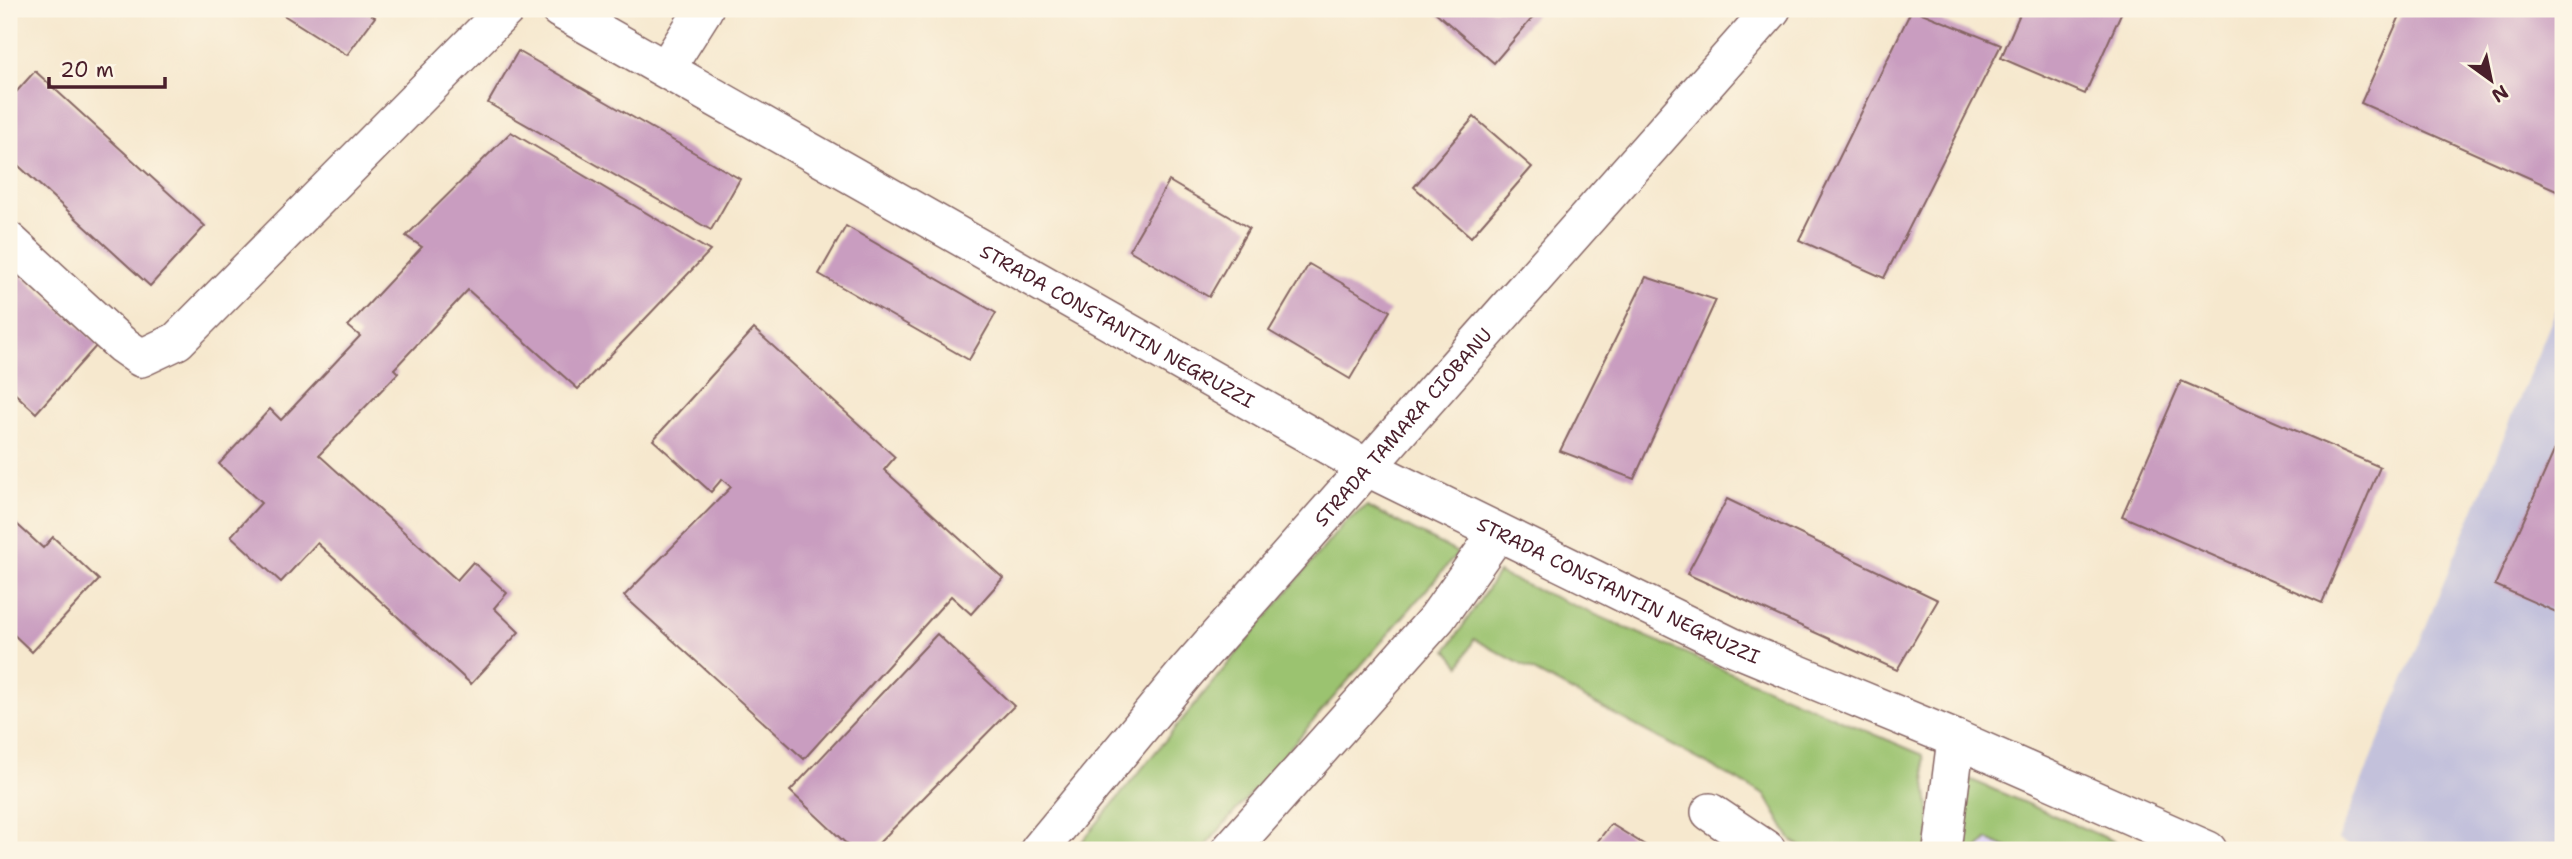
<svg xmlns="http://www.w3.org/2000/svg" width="2572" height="859" viewBox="0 0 2572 859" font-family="'Shantell Sans',sans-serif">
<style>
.built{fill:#dfd5f5}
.industrial{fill:#c3c1db}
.green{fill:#9bc36f;stroke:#72714d;stroke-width:2}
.building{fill:#c99dc0}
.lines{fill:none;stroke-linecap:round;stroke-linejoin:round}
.minor-casing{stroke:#866564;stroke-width:40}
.minor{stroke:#fff;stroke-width:37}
.labels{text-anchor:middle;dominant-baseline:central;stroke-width:5;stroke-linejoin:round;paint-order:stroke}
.street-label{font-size:19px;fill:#4a1f2b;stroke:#fcf5e5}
</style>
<rect width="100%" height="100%" fill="#fcf5e5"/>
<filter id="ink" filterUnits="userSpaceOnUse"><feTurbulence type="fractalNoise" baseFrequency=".0143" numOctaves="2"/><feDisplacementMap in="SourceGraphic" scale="14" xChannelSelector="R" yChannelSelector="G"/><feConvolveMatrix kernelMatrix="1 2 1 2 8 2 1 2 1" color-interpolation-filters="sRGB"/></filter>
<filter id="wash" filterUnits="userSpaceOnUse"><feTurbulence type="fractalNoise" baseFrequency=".00686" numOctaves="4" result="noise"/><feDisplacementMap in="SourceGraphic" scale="28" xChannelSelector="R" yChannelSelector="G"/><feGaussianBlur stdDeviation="1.57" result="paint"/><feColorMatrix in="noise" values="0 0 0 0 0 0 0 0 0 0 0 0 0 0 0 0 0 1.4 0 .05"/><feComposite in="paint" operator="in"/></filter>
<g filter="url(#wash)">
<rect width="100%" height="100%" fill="#f6e8ce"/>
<!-- built -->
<path class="built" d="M1988 839 2013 850H1977Z"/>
<!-- industrial -->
<path class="industrial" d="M2563 293V850H2361L2338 840Z"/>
<!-- green -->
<path class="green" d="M1367 506 1458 553 1202 850H1075L1344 523Z
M1498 573 1923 755 1931 827 1926 850H1807L1791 840 1765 795 1474 639 1460 666 1447 650Z
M1960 775 2134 850H2013L1988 839 1977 850H1956Z"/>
<g id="blocks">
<!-- building -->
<path class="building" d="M274 9H362L375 17 347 55Z
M1436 9H1540L1494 63 1434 11Z
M1912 9 2001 45 1884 278 1799 240Z
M2022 9H2123L2085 94 2001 58Z
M2403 9H2554L2563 13V193L2361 103Z
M518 51 740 179 711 230 488 103Z
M35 71 205 226 150 286 9 157V100Z
M1474 117 1532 167 1471 237 1414 187Z
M511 132 710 251 578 389 468 290 394 369 398 373 319 455 457 580 473 562 507 593 494 608 519 632 471 684 317 543 281 582 231 536 261 503 219 464 270 409 281 420 360 336 348 326 422 247 406 236Z
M1169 181 1249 228 1209 297 1129 250Z
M846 226 996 313 969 360 819 274Z
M9 264 98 344 36 413 9 388Z
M1309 264 1390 311 1350 379 1269 331Z
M1646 277 1716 300 1634 479 1560 451Z
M754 329 895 457 884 470 1003 578 971 614 951 596 804 759 624 596 731 487 722 479 711 492 653 440Z
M2181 381 2380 467 2322 603 2122 516Z
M2563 431V615L2495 585Z
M1727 499 1938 600 1897 670 1687 574Z
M9 517 43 548 53 537 99 580 32 652 9 630Z
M937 634 1014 706 872 850H853L790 791Z
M1611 824 1653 850H1591Z"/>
</g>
</g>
<g filter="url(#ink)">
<use href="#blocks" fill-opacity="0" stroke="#866564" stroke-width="2"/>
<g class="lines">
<defs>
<g id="minor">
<path id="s1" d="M559 9 1366 467 1731 646 1956 739 2208 850"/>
<path d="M666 69 704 9"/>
<path d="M9 241 121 344 141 358 177 341 506 9"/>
<path d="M1710 812 1767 850"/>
<path id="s2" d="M1039 850 1187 671 1772 9"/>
<path d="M1230 850 1437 618 1498 532"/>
<path d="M1942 850 1956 739"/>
</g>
</defs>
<!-- minor casing -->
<use href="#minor" class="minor-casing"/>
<!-- minor -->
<use href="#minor" class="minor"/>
</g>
</g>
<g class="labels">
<!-- street labels -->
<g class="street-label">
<text stroke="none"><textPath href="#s1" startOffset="642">STRADA CONSTANTIN NEGRUZZI</textPath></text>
<text stroke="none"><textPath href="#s2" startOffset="558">STRADA TAMARA CIOBANU</textPath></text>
<text stroke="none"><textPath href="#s1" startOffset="1209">STRADA CONSTANTIN NEGRUZZI</textPath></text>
</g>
</g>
<!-- margin -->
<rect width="2572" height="859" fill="none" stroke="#fcf5e5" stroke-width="35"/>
<!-- north arrow -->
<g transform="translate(2491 80) rotate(147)" stroke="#fcf5e5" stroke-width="5" paint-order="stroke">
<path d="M0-5L12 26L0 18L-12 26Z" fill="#4a1f2b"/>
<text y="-10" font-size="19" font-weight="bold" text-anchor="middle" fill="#4a1f2b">N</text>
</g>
<!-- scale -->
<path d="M49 77v10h116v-10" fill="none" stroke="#4a1f2b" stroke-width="3.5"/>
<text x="60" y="77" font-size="21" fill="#4a1f2b" stroke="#fcf5e5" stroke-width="5" paint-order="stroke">20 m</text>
</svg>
